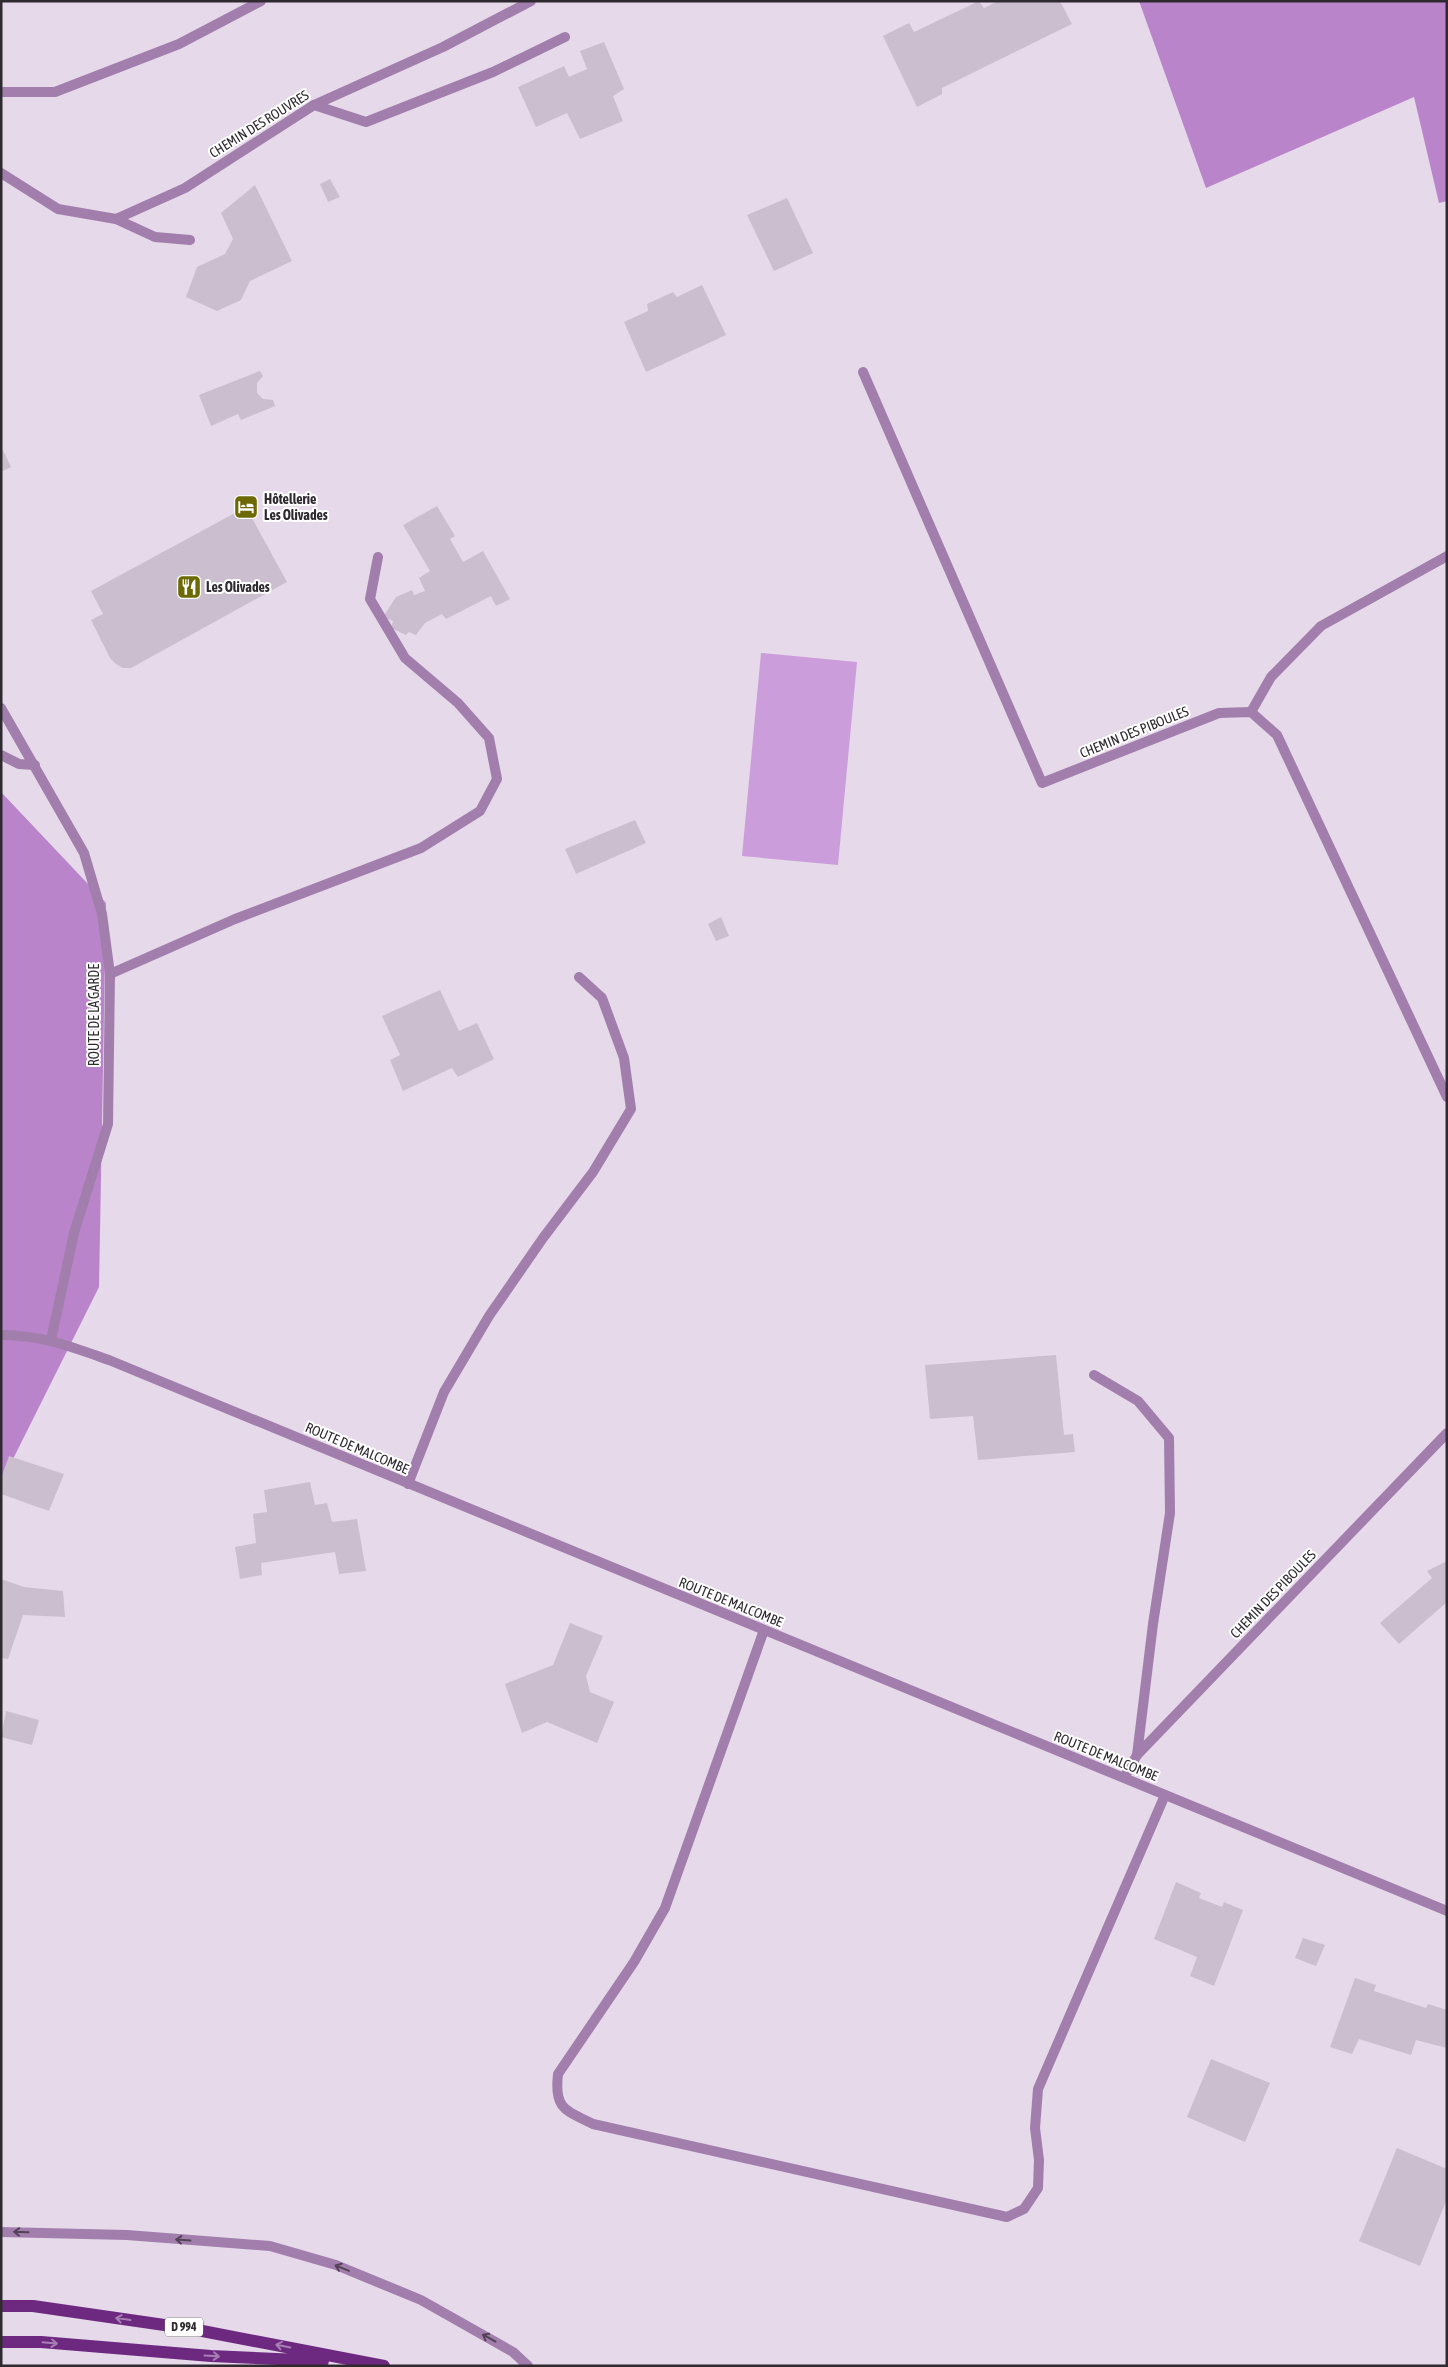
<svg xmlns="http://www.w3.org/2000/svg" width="1448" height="2367" viewBox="0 0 1448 2367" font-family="'Asap Condensed',sans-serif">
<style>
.green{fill:#cc9ddb}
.forest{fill:#ba84cb}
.building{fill:#cbbfcf}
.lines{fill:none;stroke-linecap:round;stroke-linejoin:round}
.lane{stroke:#a27ead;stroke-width:10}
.street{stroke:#a27ead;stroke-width:10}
.primary{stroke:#6d2980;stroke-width:12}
.oneway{stroke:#524356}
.oneway2{stroke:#a77fb3}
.labels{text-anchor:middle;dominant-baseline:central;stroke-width:4;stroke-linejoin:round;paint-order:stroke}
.shield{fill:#fff;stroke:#6d6a6e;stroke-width:1}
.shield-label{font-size:12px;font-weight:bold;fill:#2f2a30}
.street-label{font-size:14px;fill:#2f2a30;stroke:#fff}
.poi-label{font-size:14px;font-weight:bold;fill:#2f2a30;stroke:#fff;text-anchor:start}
</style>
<rect width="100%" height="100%" fill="#e6d9ea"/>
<!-- green -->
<path class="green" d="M761 653 857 662 838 865 742 856Z"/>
<!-- forest -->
<path class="forest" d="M1139 1H1447V201L1439 203 1414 97 1206 188Z
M1 792 106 903 99 1287 1 1483Z"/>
<!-- building -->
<path class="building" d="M979 1 984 8 998 1H1060L1072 24 942 88V94L917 107 883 36 909 23 914 32Z
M604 42 624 89 613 96 623 121 580 139 567 113 536 127 518 87 564 66 569 77 587 69 580 51Z
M330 179 340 197 328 202 320 184Z
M255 185 292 261 250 281 241 300 217 311 186 297 197 267 225 254 233 239 221 213Z
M787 198 813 253 774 271 747 215Z
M702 285 726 335 646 372 624 322 648 311 647 304 673 292 677 297Z
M260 371 263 376 257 383V393L263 399 273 400 275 406 241 420 238 414 211 426 199 395Z
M1 446 11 467 1 472Z
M437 506 455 536 450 539 463 562 483 551 510 599 496 606 491 596 446 619 442 614 425 623 416 635 409 632 406 635 391 628 393 621 383 617 396 597 412 590 414 595 425 591 419 578 430 571 403 525Z
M246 507 287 582 131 668H123L116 664 110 658 91 620 103 614 91 591Z
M635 820 646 843 576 874 565 849Z
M721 917 729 936 716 941 708 924Z
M440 990 459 1031 477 1023 494 1059 458 1077 452 1068 403 1091 390 1060 400 1055 382 1016Z
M1056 1355 1064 1435 1073 1434 1075 1452 978 1460 973 1416 930 1419 925 1365Z
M9 1456 64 1474 49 1511 1 1494V1478Z
M310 1482 315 1505 327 1503 332 1522 357 1519 366 1571 339 1574 335 1552 261 1563 262 1575 240 1579 235 1547 256 1543 253 1514 267 1512 264 1490Z
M1447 1561V1602L1399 1644 1380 1623 1432 1578 1427 1571Z
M1 1579 24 1587 63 1591 65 1617 23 1615 8 1659 1 1658Z
M570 1623 603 1636 586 1676 590 1692 614 1702 597 1743 547 1722 522 1733 505 1684 553 1665Z
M6 1711 39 1720 32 1745 1 1737Z
M1176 1882 1201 1893 1199 1898 1222 1907 1224 1902 1243 1910 1214 1986 1190 1976 1197 1957 1154 1939Z
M1303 1938 1325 1945 1316 1966 1295 1958Z
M1355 1978 1376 1985 1374 1991 1426 2008 1428 2004 1447 2010V2048L1416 2040 1411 2055 1359 2039 1352 2054 1330 2047Z
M1211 2059 1270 2083 1245 2142 1187 2117Z
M1397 2148 1447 2169V2199L1420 2266 1359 2241Z"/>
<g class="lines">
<!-- lane -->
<path class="lane" d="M314 105 366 122 493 72 565 37
M116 219 155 237 190 240
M1251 712 1271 677 1321 626 1447 556
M1 755 19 764 35 765
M110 974 235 919 421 848 480 811 497 779 489 738 458 703 405 658 370 599 378 557
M1094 1375 1138 1401 1169 1438 1170 1513 1153 1624 1137 1755
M408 1484 444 1392 489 1316 543 1238 593 1172 631 1109 624 1058 602 998 579 977"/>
<!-- street -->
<path class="street" d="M1 92H55L179 44 261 1
M1 173 58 209 116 219 185 188 314 105 443 47 531 1
M863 372 1042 783 1219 713 1251 712 1277 735 1447 1097
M1 708 84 853 102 914 110 974 108 1124 74 1233 51 1340
M1 1335C42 1335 72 1347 109 1360L1447 1911
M764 1630 665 1908 634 1962 558 2074C554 2109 565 2110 593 2124L1007 2217 1024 2209 1038 2188 1039 2160 1035 2128 1038 2089 1165 1795
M1124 1778 1137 1755 1447 1433
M1 2232 127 2235 270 2246 336 2265 421 2300 513 2352 528 2366"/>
<!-- primary -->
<path class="primary" d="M1 2306H33L192 2329 384 2366
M1 2342H41L211 2356 323 2361"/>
</g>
<!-- one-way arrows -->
<defs><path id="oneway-shaft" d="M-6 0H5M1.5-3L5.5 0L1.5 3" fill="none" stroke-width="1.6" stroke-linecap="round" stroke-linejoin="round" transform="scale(1.25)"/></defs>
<g class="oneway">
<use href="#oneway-shaft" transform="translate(21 2232) rotate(-178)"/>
<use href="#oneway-shaft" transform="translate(183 2240) rotate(-176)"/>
<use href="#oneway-shaft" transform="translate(342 2268) rotate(-158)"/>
<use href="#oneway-shaft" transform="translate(489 2338) rotate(-151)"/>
</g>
<g class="oneway2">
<use href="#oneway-shaft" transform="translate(123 2319) rotate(-172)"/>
<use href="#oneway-shaft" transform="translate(50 2343) rotate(5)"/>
<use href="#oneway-shaft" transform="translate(283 2346) rotate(-169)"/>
<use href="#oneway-shaft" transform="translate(212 2356) rotate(3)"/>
</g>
<!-- icons -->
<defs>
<symbol id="hotel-square" viewBox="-11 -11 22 22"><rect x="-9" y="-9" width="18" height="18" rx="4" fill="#6d6a06" stroke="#fff"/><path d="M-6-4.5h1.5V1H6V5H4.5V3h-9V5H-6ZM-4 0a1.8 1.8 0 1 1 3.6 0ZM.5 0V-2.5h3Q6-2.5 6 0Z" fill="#fff"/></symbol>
<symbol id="restaurant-square" viewBox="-11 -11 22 22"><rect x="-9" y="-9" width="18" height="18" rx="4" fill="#6d6a06" stroke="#fff"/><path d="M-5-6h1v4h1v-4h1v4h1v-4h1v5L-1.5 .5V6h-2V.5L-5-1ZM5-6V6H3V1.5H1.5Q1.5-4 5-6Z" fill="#fff"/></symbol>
</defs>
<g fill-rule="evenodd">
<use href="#hotel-square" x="232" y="493" width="28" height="28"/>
<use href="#restaurant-square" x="175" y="573" width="28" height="28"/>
</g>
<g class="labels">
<!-- shield labels -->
<rect class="shield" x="165" y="2317.5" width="38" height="19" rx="4"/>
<g class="shield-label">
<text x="184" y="2327">D 994</text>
</g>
<!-- street labels -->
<g class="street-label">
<text transform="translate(259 124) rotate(-32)">CHEMIN DES ROUVRES</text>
<text transform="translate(1134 732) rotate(-22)">CHEMIN DES PIBOULES</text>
<text transform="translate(94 1015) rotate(-90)">ROUTE DE LA GARDE</text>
<text transform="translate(357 1448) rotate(23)">ROUTE DE MALCOMBE</text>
<text transform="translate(1273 1594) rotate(-46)">CHEMIN DES PIBOULES</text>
<text transform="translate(731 1602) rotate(22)">ROUTE DE MALCOMBE</text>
<text transform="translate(1106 1756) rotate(22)">ROUTE DE MALCOMBE</text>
</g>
<!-- poi labels -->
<g class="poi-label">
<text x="264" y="499">Hôtellerie<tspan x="264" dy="16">Les Olivades</tspan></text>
<text x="206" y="587">Les Olivades</text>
</g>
</g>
<!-- border -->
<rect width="1448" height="2367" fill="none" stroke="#2f2a30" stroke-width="5"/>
</svg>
